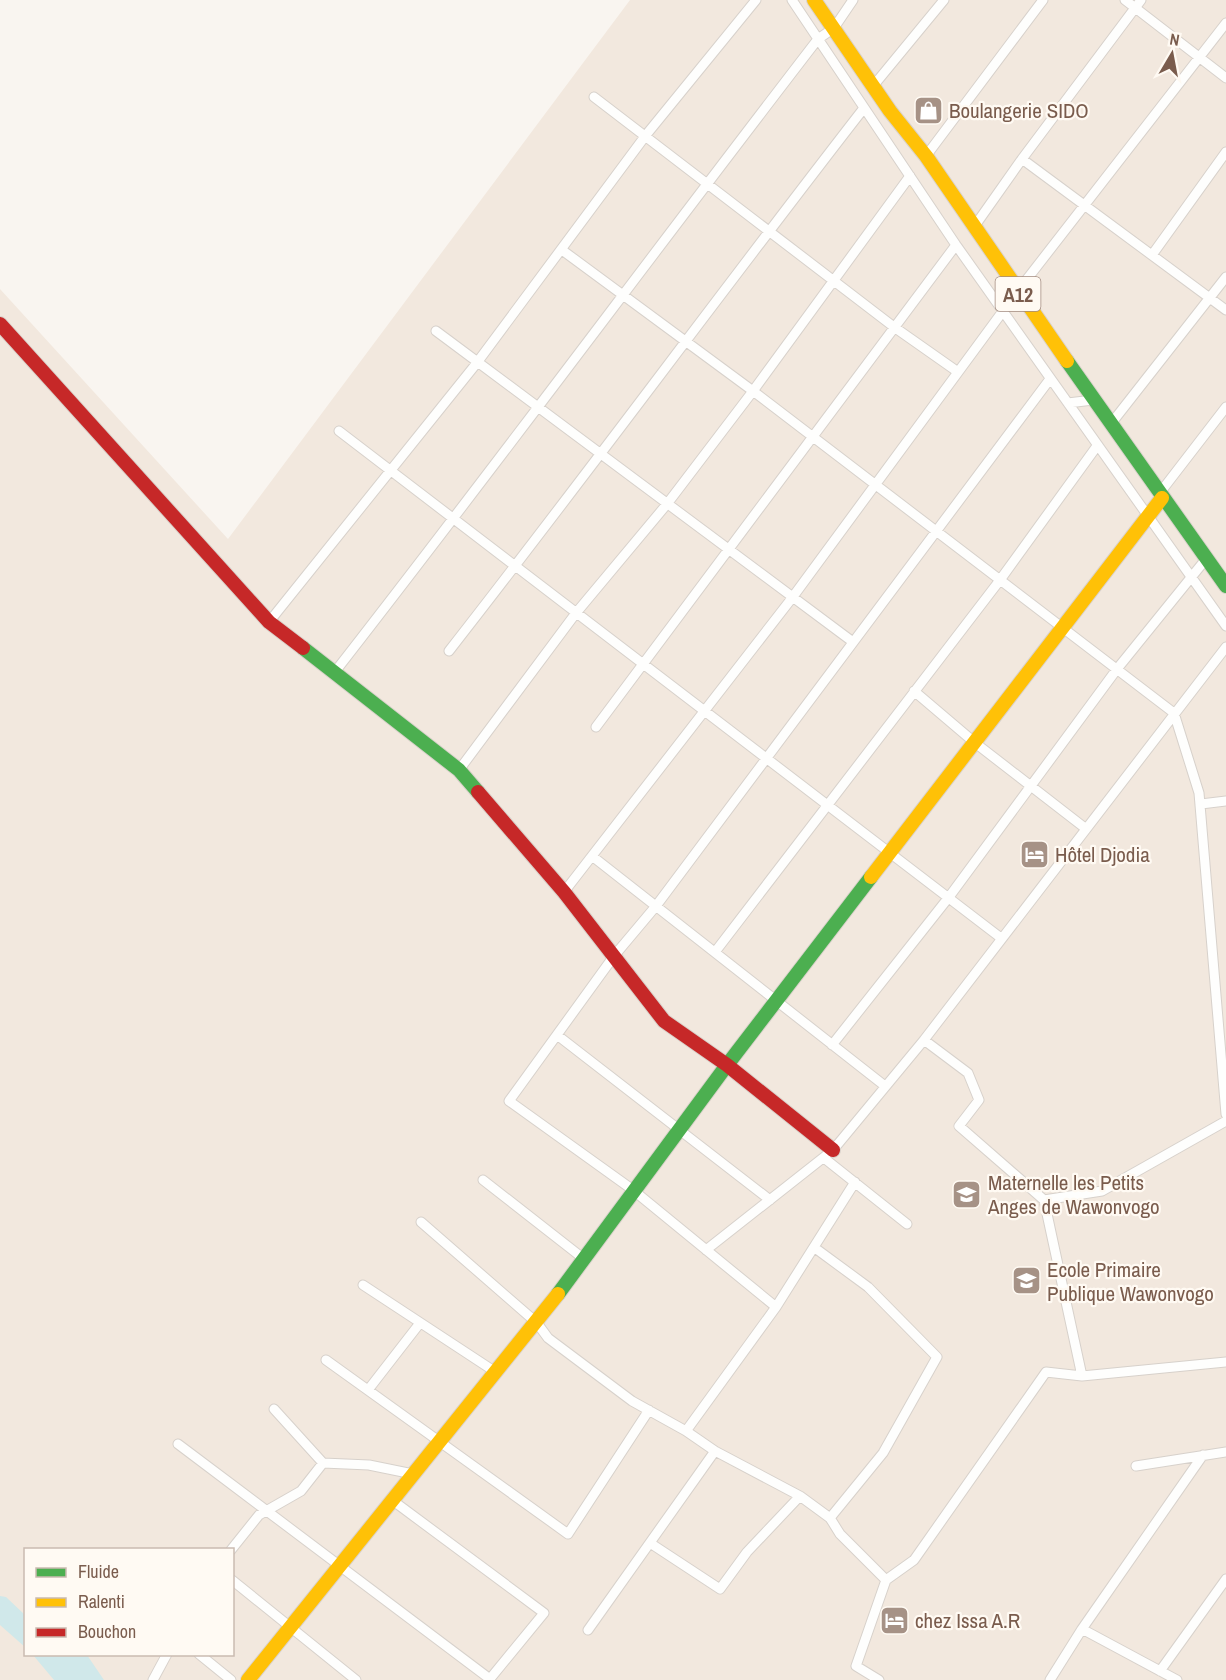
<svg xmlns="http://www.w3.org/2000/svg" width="1226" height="1680" viewBox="0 0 1226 1680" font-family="'Archivo Narrow',sans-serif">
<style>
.residential{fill:#f2e8de;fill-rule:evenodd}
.water{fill:#d0e8ea}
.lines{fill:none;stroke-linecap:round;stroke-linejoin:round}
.street-casing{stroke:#d7d1cb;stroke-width:11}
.fast-casing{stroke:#d9d2cb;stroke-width:16}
.slow-casing{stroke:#d9d2cb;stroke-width:16}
.jam-casing{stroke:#d9d2cb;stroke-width:16}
.street{stroke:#fefefd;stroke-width:9}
.fast{stroke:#4caf50;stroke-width:14}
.slow{stroke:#ffc107;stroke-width:14}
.jam{stroke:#c62828;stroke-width:14}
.labels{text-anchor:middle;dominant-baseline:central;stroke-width:4.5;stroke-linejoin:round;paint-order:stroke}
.shield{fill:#fffaf3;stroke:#a28b7f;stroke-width:1.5}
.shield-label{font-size:20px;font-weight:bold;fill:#7a5c4d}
.poi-label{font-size:21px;fill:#7a5c4d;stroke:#fffaf3;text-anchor:start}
</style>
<rect width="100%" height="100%" fill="#f9f5f0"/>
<!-- residential -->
<path class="residential" d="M630 0H1226V1680H0V289L228 539ZM26 1550H232V1654H26Z"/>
<!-- water -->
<path class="water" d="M0 1596 6 1597 25 1615V1647L0 1625Z
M33 1655H87L104 1680H54Z"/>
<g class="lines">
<defs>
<path id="street" d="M792 0 956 245 1226 626
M1125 0 1226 78
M874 85 944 0
M594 97 894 327 958 372
M926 156 1043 0
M1022 159 1226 310
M974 227 1022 159 1141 0
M562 250 753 391 1174 713 1199 793 1226 1114
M1152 255 1226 152
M1017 292 1226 23
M436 331 853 642
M1068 403 1093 400
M1110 425 1226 277
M339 431 1001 938
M1159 494 1226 407
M269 622 476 364 646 135 756 0
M449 651C589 472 724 288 864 108
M334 673C498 463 656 249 818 39L834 28 853 0
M914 691 974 742 1085 828
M596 727 956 245
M459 770 576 613 667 504 753 391 910 176
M1201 804 1226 801
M592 856 885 1086
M564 892 792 598 1003 311
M715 952 1000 580 1097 446
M557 1035 770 1200
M924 1040 968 1073 979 1100 959 1126 1044 1200 1102 1191 1226 1121
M832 1045 949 897 1117 669 1206 559
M824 1158 907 1224
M483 1180 584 1259
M1044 1200 1082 1376
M421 1222 537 1323 548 1338 632 1401 686 1431 715 1451 800 1496 830 1518 840 1534 886 1580
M815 1248 868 1287 937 1357 883 1453 830 1518
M706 1250 833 1150 924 1040 1226 647
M363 1285 497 1373
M776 1307 633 1190 509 1101 614 956 656 906 1050 379
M326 1360 568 1534 649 1410
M368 1390 420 1323
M274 1409 323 1463 369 1465 413 1474
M686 1431 776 1307 855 1182
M178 1444 490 1679
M1136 1466 1226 1452
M392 1500 544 1613 489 1680
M650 1543 720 1589 747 1552 800 1496
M231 1550 259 1515 301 1491 323 1463
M232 1580 356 1680
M1082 1629 1177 1680
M588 1630 715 1451
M199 1654 231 1680
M1160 1671 1226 1579
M153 1680 167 1654
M879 1680 856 1666 886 1580 914 1560 1046 1372 1082 1376 1226 1362
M1050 1680 1082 1629 1203 1455"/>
<path id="fast" d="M1067 361 1226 586
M303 648 459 770 478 792
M558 1294 727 1065 871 877"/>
<path id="slow" d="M814 0 890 111 926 156 1067 361
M871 877 1162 498
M248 1680 558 1294"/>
<path id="jam" d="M0 324 269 622 303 648
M478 792 564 892 664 1021 727 1065 833 1150"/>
</defs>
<!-- street casing -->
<use href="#street" class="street-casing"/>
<!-- fast casing -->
<use href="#fast" class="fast-casing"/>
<!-- slow casing -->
<use href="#slow" class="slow-casing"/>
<!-- jam casing -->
<use href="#jam" class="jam-casing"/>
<!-- street -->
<use href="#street" class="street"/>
<!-- fast -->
<use href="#fast" class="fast"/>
<!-- slow -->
<use href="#slow" class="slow"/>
<!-- jam -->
<use href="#jam" class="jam"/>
</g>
<!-- icons -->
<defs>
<symbol id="shop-square" viewBox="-11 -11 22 22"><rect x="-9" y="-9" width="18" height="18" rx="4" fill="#a69286" stroke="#fffaf3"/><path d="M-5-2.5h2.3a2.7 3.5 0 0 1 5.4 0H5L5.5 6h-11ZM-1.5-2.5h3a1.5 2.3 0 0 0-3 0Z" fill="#fff"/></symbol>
<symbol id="hotel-square" viewBox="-11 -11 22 22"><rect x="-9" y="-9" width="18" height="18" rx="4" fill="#a69286" stroke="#fffaf3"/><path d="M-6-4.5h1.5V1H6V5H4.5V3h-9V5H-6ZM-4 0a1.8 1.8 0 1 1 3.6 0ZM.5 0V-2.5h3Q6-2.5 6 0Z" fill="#fff"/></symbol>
<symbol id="school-square" viewBox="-11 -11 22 22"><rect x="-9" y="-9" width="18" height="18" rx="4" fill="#a69286" stroke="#fffaf3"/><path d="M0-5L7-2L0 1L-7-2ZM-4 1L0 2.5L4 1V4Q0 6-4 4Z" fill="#fff"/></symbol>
</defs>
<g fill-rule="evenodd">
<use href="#shop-square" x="912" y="94" width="33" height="33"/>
<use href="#hotel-square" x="1018" y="838" width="33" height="33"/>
<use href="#school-square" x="950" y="1178" width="33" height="33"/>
<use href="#school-square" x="1010" y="1264" width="33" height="33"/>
<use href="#hotel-square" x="878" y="1604" width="33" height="33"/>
</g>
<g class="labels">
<!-- shield labels -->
<rect class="shield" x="995.5" y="277" width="45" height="34" rx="4.5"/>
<g class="shield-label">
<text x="1018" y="294">A12</text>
</g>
<!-- poi labels -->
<g class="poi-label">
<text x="949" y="110">Boulangerie SIDO</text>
<text x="1055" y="854">Hôtel Djodia</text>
<text x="988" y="1182">Maternelle les Petits<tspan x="988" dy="24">Anges de Wawonvogo</tspan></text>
<text x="1047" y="1269">Ecole Primaire<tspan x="1047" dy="24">Publique Wawonvogo</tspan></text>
<text x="915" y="1620">chez Issa A.R</text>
</g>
</g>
<!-- legend -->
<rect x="24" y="1548" width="210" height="108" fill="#fffaf3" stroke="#cabbb1" stroke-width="1.5"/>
<rect x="36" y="1568" width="30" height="9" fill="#4caf50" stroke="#cabbb1" stroke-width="1.5"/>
<text x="78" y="1578" font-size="18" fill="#7a5c4d">Fluide</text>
<rect x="36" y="1598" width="30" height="9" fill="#ffc107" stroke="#cabbb1" stroke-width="1.5"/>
<text x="78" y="1608" font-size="18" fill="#7a5c4d">Ralenti</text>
<rect x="36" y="1628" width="30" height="9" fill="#c62828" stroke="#cabbb1" stroke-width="1.5"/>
<text x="78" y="1638" font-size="18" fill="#7a5c4d">Bouchon</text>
<!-- north arrow -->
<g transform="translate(1172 54) rotate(10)" stroke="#fffaf3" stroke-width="4.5" paint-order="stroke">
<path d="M0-4.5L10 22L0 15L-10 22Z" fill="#7a5c4d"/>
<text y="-9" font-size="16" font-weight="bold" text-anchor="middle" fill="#7a5c4d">N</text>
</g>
</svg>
